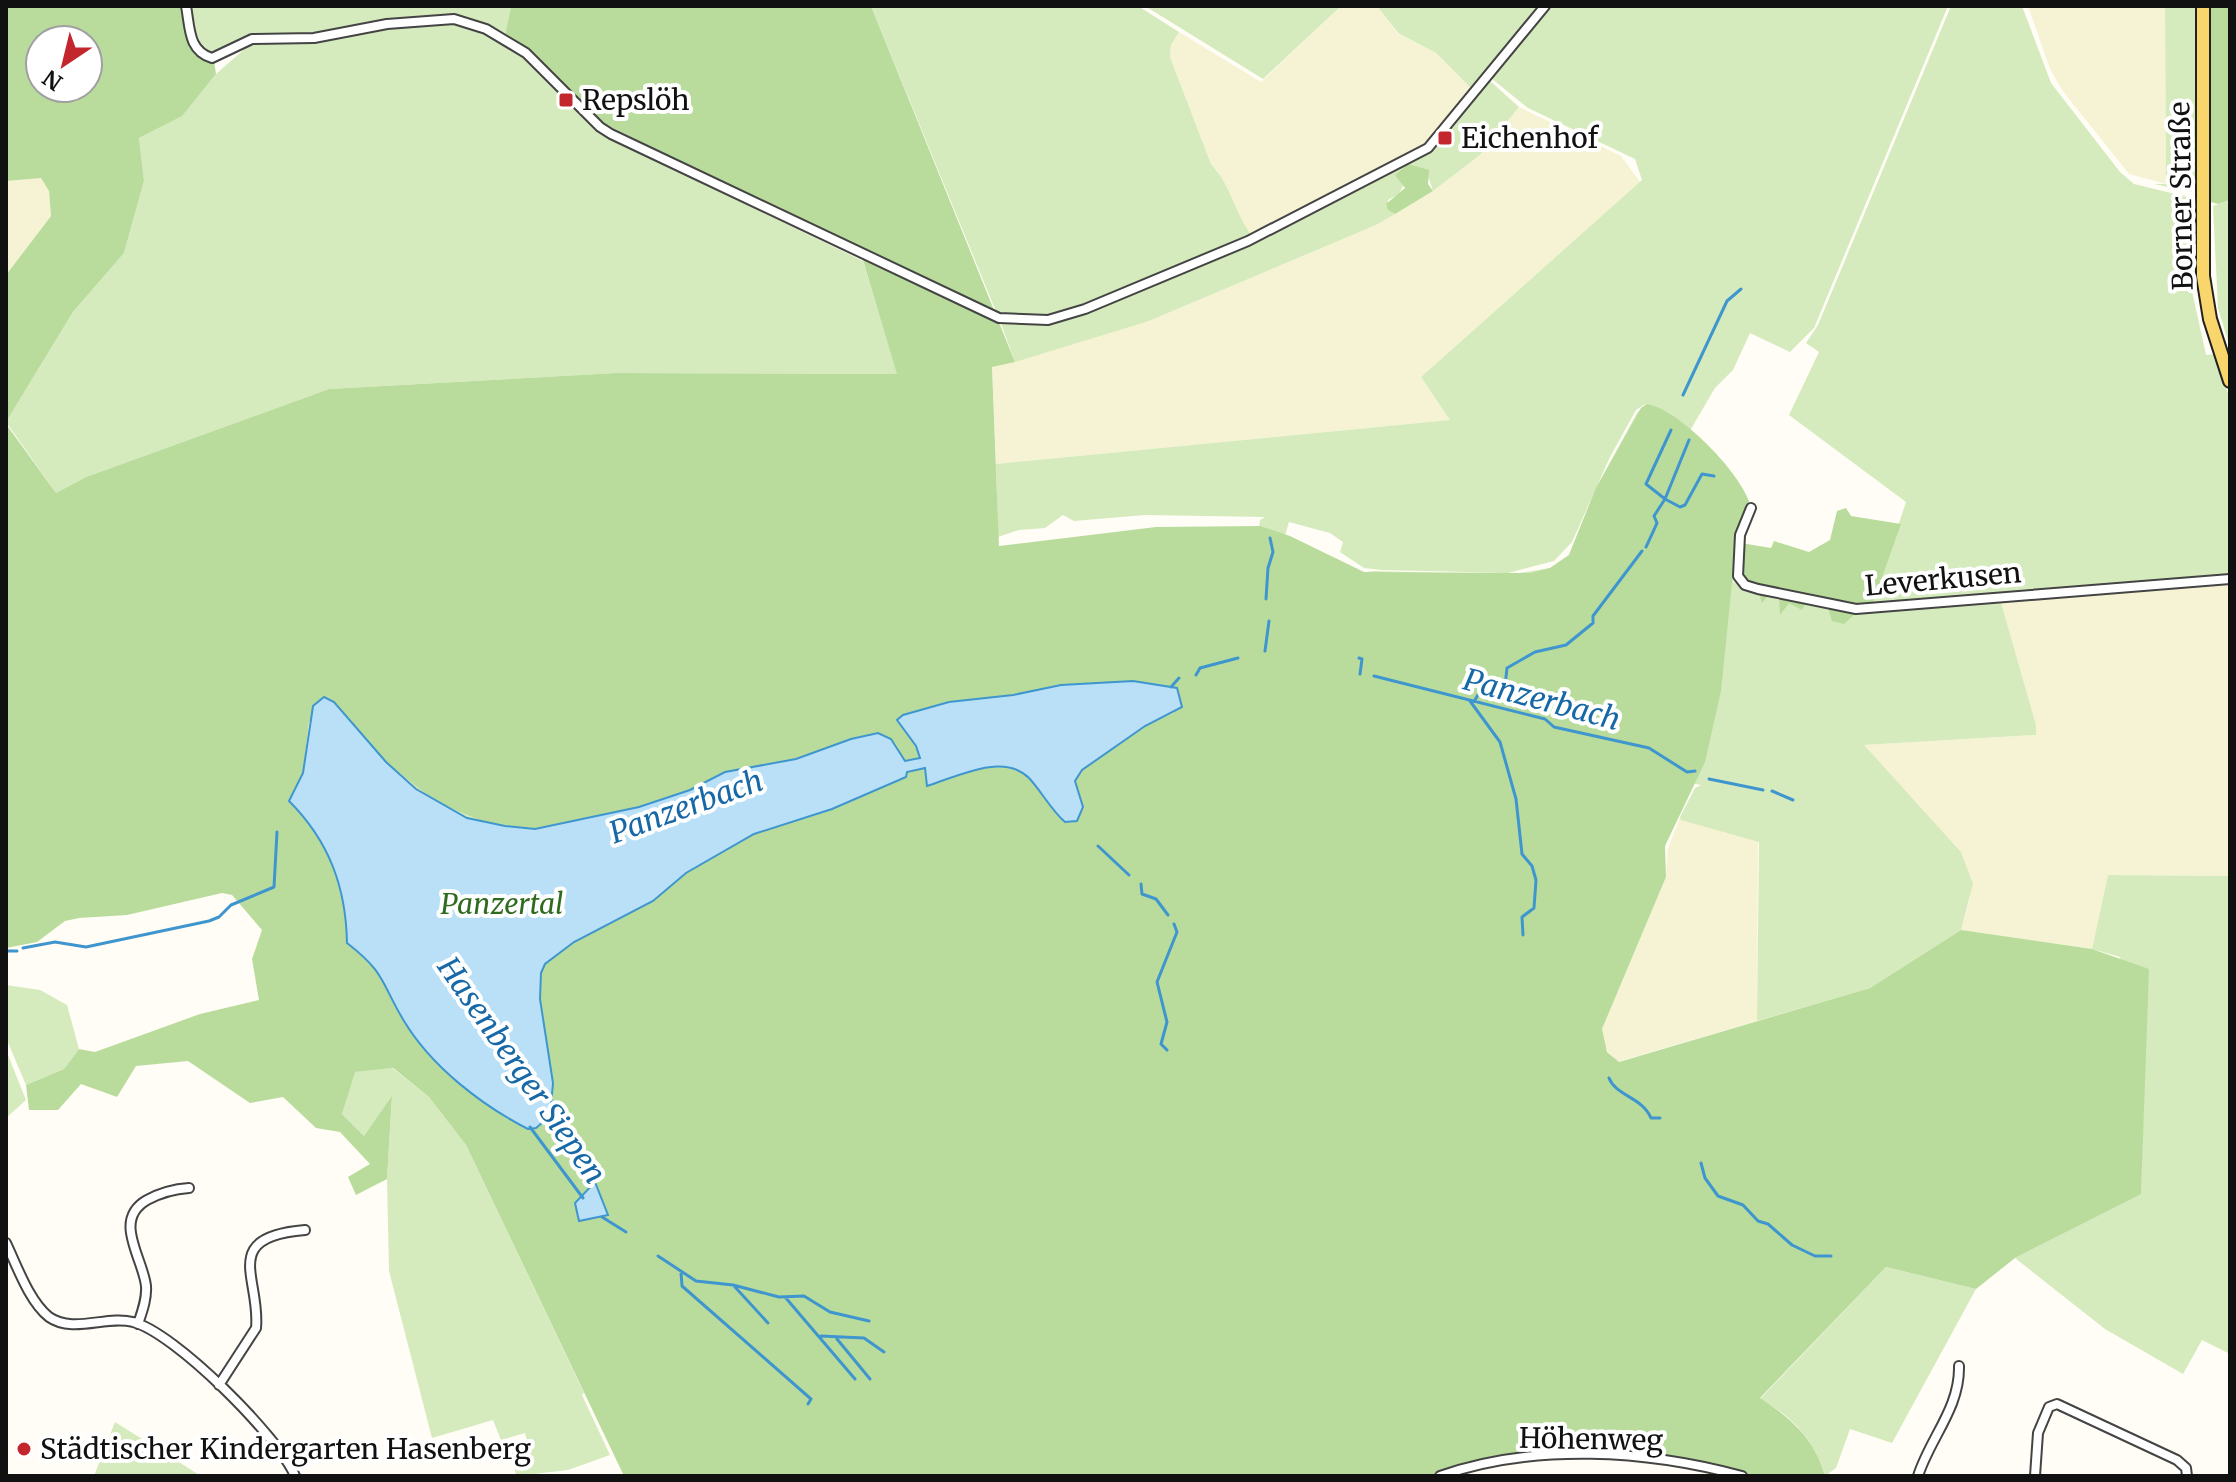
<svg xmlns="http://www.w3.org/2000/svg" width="2236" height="1482" viewBox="0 0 2236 1482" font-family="Merriweather,serif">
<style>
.farmland{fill:#f6f3d4}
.green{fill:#d5ebbd;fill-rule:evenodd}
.forest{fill:#b9dc9c;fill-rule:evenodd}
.water{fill:#b9e0f7;stroke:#3f96cf;stroke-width:2}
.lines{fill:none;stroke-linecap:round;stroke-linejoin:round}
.stream{stroke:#3f96cf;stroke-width:3}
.street-casing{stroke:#444;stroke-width:12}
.primary-casing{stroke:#222;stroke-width:16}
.street{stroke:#fff;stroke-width:8}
.primary{stroke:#f9d66b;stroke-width:12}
.poi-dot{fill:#c4262e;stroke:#fff;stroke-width:3}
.labels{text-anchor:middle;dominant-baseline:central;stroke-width:8;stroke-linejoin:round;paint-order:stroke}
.poi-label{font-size:28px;fill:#111;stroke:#fff;text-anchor:start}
.street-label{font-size:28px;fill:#111;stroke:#fff}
.park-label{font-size:28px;font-style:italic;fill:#2f6b1f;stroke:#fff}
.water-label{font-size:30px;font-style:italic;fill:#1768a6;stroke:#fff}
</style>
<rect width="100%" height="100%" fill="#fffdf5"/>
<!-- farmland -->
<path class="farmland" d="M1341 6H1377L1397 33 1436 53 1475 91 1420 150 1252 236 1241 222 1218 171 1211 164 1170 57 1171 45 1179 32 1261 82Z
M2028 6H2165L2166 184 2129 174 2062 90 2050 69Z
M1519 107 1621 156 1640 182 1421 377 1451 420 996 464 992 366 1149 321 1376 225 1433 191 1480 155Z
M41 177 49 191 51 216 6 275V181Z
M2230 583V876L2108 875 2092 949 1961 930 1970 898 1961 852 1863 745 2036 735V725L2000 599Z
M1680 817 1758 839 1757 1021 1617 1062 1604 1047 1602 1029 1666 877 1668 848Z"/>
<!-- green -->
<path class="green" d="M191 6H511L505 36C441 2 392 22 325 33 307 37 288 32 270 35 248 38 228 56 206 53L194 29Z
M871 6H1138L1179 32 1171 45 1170 57 1211 164C1230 183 1235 214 1252 236L1077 309 1033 318 997 314Z
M1145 6H1341L1263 79Z
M1377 6H1541L1473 90 1436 53 1398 33Z
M1548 6H1948L1814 328 1790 352 1750 333 1733 370 1715 388 1688 434 1738 520 1731 565 1733 582 1779 596 1782 601C1800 603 1813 606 1829 610 1859 619 1964 602 2000 599L2036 725V735L1864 745 1961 852 1973 884 1961 930 1870 988 1757 1021 1759 842 1681 820 1680 817 1695 788 1701 785 1682 782 614 1138 427 1075 289 768 1255 562 1260 520 1265 517 1145 515 1074 521 1063 515 1045 528 1019 530 998 537 996 464 1450 420 1421 377 1642 180 1635 159 1528 108 1491 78ZM1647 403 1637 413 1596 488 1569 555 1550 568 1507 575 1374 571 1278 585 1277 563 1289 522 1330 533 1343 542 1340 552 1364 568 1381 570 1508 573 1554 561 1572 542 1610 457 1636 410Z
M1951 6H2022L2051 83 2120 172 2134 184 2192 198 2197 226 2199 291H2192L2206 355 2215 354 2230 399V576L1872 605 1906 502 1789 415 1819 352 1806 343 1818 325Z
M2165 6H2197V181L2191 192 2154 184H2166Z
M453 22C490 30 528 54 554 82 572 102 585 121 606 137L863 261 898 374 616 373 329 389 86 477 56 493 6 422 73 312 124 253 144 181 139 138 181 116 216 74 248 46 392 26Z
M1489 80 1519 107 1480 155 1433 191 1429 179 1404 184 1399 194 1388 200V210L1395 214 1376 225 1149 321 1015 362 1000 321 1029 324 1061 320 1367 185 1419 157 1447 134Z
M2230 200V348L2218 308 2213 206Z
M2108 875 2230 876V1354L2202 1340 2183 1374 2105 1329 2015 1258 2141 1193 2144 1085 2120 957 2092 949Z
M6 985 40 990 67 1005 79 1049 64 1069 26 1085 6 1038Z
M6 1050 26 1100 6 1118Z
M392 1068 429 1097 466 1145 584 1393 582 1395 610 1455 568 1470 516 1476 511 1448 528 1444 525 1433 501 1440 493 1420 432 1438 389 1271 387 1179 392 1098 364 1136 342 1114 354 1072Z
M1886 1267 1976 1289 1892 1443 1850 1429 1836 1468 1825 1476C1815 1440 1792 1416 1760 1399Z
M115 1422 201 1476H94Z"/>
<!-- forest -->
<path class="forest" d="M6 6H182L191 46 198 56 214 61 216 74 182 116 139 138 144 181 124 253 73 312 6 422V275L51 216 49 191 41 178 6 181ZM40 40H88V88H40Z
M511 6H871L1015 362 992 367 999 546 1156 527 1260 526 1290 536 1364 572 1531 573 1550 568 1569 555 1596 488 1641 408 1647 404C1679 409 1745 476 1751 508L1739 525 1736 544 1721 691 1705 762 1665 846 1666 877 1602 1029 1607 1052 1619 1062 1870 988 1961 930 2092 949 2149 969 2141 1194 2015 1258 1976 1289 1886 1267 1760 1398C1791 1418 1815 1439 1825 1476H1742L1640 1457H1527L1440 1476H624L466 1145 429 1097 393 1068 355 1072 342 1114 364 1136 392 1096 387 1179 356 1195 348 1177 370 1164 340 1132 316 1128 283 1097 250 1103 188 1061 136 1066 117 1097 81 1084 58 1110H29L26 1085 64 1069 79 1049 95 1052 200 1014 259 1000 252 959 262 930 232 895 222 893 127 915 79 918 65 921 37 942 6 948V424L56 493 86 477 329 389 616 373 897 374 860 250 601 122 534 55 505 36ZM1133 681 1177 688 1174 713 1145 726 1082 770 1075 781 1082 800 1077 821 1069 823C1054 813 1044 796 1032 782 1005 752 959 776 927 785L925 767 907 772 832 809 754 833 686 872 653 901 574 942 545 964 541 973 540 999 553 1083 550 1116 536 1128 528 1129C481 1106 431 1066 404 1021 381 983 387 973 347 943 345 887 329 841 290 801L303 773 309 722 334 702 386 762 436 802 487 823 535 829 639 807 690 790 725 772 796 759 851 739 878 733 896 744 905 761 920 758 903 715 949 702 1013 695 1061 685Z
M2209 6H2230V200L2218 204 2211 202Z
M1408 164 1429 170 1428 184 1433 191 1395 214 1388 210 1386 204 1405 188 1395 175Z
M1846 508 1851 516 1901 524 1872 605 1858 611 1844 624 1832 621 1826 602 1808 598 1802 610 1789 603 1780 615 1779 596 1770 593 1762 603 1759 592 1744 578 1741 543 1771 548 1774 541 1809 552 1830 540 1837 511Z"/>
<!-- water -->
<path class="water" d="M1133 681 1177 688 1182 707 1145 726 1082 770 1075 781 1083 807 1077 821 1065 822C1051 810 1042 792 1029 778 1003 752 956 777 927 786L925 768 907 772 906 777 832 809 754 834 686 873 653 901 574 942 545 964 541 973 540 999 553 1083 550 1116 536 1128 528 1129C481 1105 431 1066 404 1021 381 983 386 973 347 943 346 887 329 841 289 801L303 773 313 706 324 697 334 702 386 762 416 789 467 818 505 826 535 829 639 807 690 790 725 772 796 759 851 739 878 733 891 739 905 761 920 758 916 746 897 720 903 715 949 702 1013 695 1061 685Z
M595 1182 608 1215 579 1221 575 1203Z"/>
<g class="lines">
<!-- stream -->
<path class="stream" d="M1683 395 1727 301 1741 289
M1689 440 1665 499 1680 507 1685 505 1702 474 1714 476
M1646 547 1657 523 1654 516 1665 499 1646 484 1671 430
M1266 599 1268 568 1273 552 1270 538
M1265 651 1269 621
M1359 658 1362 659 1360 674
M1196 675 1200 668 1238 658
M1374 676 1545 719 1554 727 1649 748 1687 772 1695 771
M1171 687 1179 678
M1475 700 1484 684 1505 686 1507 668 1535 652 1566 645 1593 623V616L1642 551
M1470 701 1500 742 1516 799 1522 854 1532 866 1536 880 1534 908 1522 917 1523 935
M1709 779 1763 790
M1772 791 1793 800
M1098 846 1129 875
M1141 884 1142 894 1156 899 1168 915
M23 948 55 942 86 947 209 921 219 917 231 905 274 887 277 832
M6 951H17
M1167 1050 1161 1044 1167 1022 1157 982 1177 932 1174 924
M1609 1078C1616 1096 1642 1097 1651 1118H1660
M530 1127 583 1198
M1701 1163 1705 1178 1718 1196 1743 1205 1758 1221 1768 1224 1792 1245 1815 1256H1831
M602 1217 626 1232
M658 1256 696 1281 733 1285 779 1297 804 1296 830 1312 869 1321
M681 1273 682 1286 811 1399 808 1404
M735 1287 768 1323
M785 1297 855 1379
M821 1336 864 1338 884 1352
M837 1339 870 1379"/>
<defs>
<path id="street" d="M186 6C190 27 188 51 212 58L252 39 314 38 387 24 454 19 486 29 526 53 600 127 611 134 999 318 1048 320 1085 309 1248 241 1428 148 1545 6
M1751 508 1740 535 1738 576 1745 585 1758 589 1856 609 2230 579
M6 1243C17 1266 29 1301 49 1317 73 1334 107 1315 133 1322 174 1332 279 1437 295 1476
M138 1324C142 1312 147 1299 146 1286 143 1258 112 1220 147 1200 160 1193 173 1189 189 1188
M219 1385 256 1328C261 1279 219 1237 305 1230
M1440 1476C1534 1443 1647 1450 1742 1476
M1918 1476C1930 1438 1960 1408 1959 1366
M2035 1476 2038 1433 2049 1407 2057 1404 2177 1460 2186 1468 2187 1476"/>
<path id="primary" d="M2203 6V276L2210 319 2230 381"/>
</defs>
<!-- street casing -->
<use href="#street" class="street-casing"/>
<!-- primary casing -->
<use href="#primary" class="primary-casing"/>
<!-- street -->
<use href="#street" class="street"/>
<!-- primary -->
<use href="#primary" class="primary"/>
</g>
<!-- markers -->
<g class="poi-dot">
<rect x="558" y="92" width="16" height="16" rx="4"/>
<rect x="1437" y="130" width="16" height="16" rx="4"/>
<circle cx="24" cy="1449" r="8"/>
</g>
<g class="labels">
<!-- poi labels -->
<g class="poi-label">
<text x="582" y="100">Repslöh</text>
<text x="1461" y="138">Eichenhof</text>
<text x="40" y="1449">Städtischer Kindergarten Hasenberg</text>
</g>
<!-- street labels -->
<g class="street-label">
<text transform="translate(2181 196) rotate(-91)">Borner Straße</text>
<text transform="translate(1943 579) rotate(-5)">Leverkusen</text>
<text transform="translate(1591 1439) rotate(1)">Höhenweg</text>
</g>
<!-- park labels -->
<g class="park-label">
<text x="502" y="904">Panzertal</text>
</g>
<!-- water labels -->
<g class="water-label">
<text transform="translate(1542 699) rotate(15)">Panzerbach</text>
<text transform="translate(686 806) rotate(-20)">Panzerbach</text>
<text transform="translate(522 1070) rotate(55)">Hasenberger Siepen</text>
</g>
</g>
<!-- border -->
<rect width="2236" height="1482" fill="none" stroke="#111111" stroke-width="16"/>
<!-- north arrow -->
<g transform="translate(64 64) rotate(215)"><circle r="38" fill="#ffffff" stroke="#a0a0a0" stroke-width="2"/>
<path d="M0-6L14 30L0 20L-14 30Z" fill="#c4262e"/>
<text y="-12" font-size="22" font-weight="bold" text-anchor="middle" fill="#111111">N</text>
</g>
</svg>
